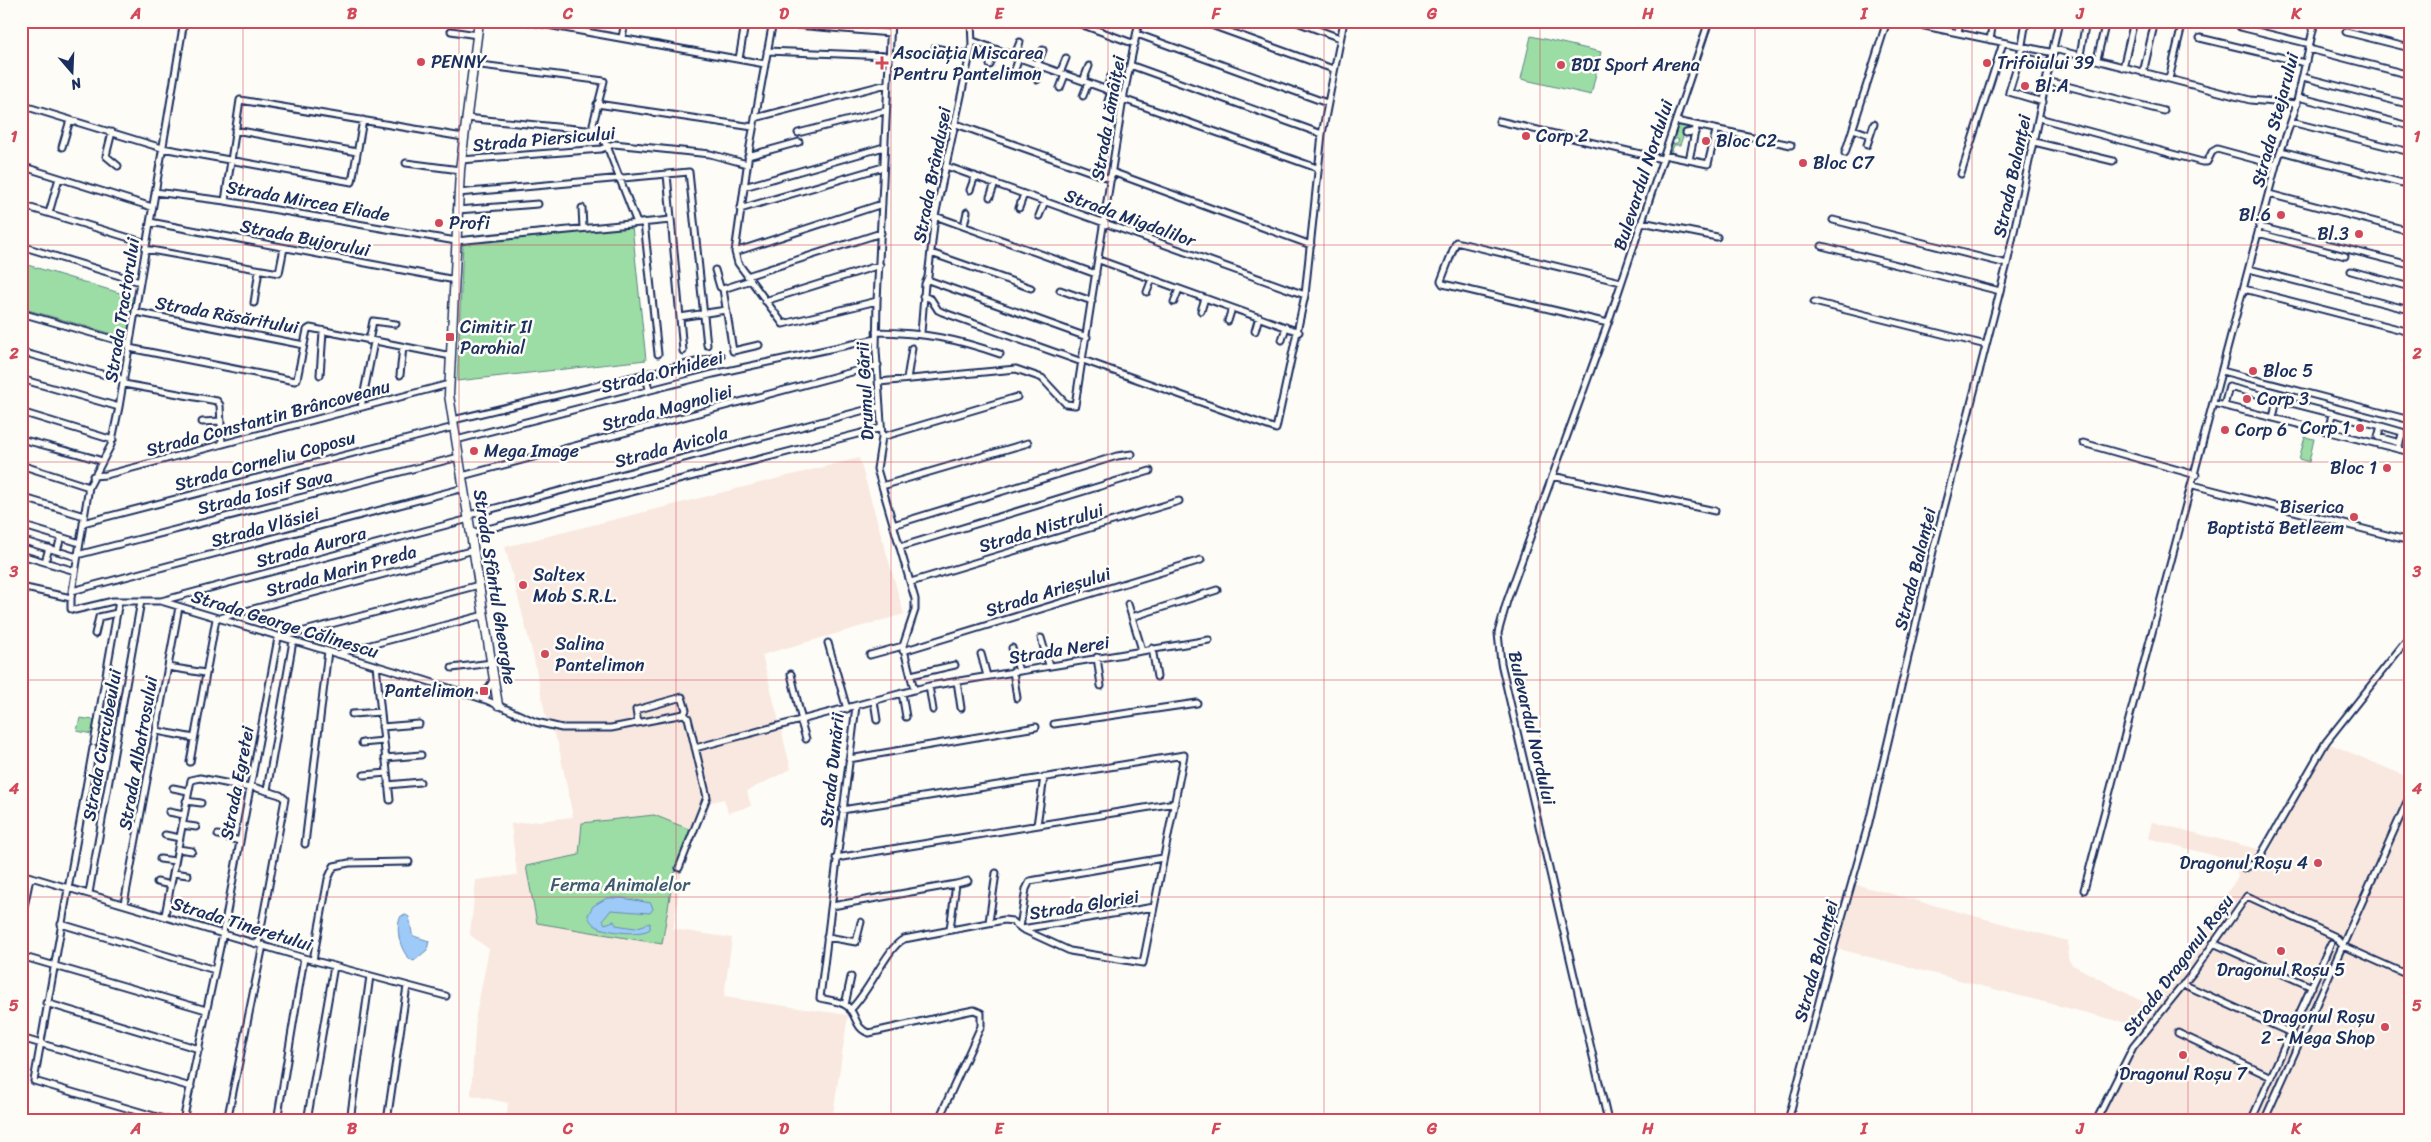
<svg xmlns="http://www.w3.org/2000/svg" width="2431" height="1142" viewBox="0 0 2431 1142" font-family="Sriracha,sans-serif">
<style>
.built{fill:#f9e8df}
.green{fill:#9cdca5;stroke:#5c8682}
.water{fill:#9dcaf7;stroke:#698cba}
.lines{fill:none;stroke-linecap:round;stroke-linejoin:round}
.street-casing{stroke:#1b2f5e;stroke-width:9}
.secondary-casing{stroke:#1b2f5e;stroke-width:11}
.street{stroke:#fdfcf7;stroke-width:5}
.secondary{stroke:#fdfcf7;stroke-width:8}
.grid{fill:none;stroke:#d1495b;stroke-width:1;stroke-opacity:0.55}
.poi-dot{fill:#d1495b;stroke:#fdfcf7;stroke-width:2}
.labels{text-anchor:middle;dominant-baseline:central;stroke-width:5;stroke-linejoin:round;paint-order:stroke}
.poi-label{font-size:18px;fill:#1b2f5e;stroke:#fdfcf7;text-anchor:start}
.street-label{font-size:18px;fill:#1b2f5e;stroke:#fdfcf7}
.park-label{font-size:18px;fill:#3b5a70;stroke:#fdfcf7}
.neatline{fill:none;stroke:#d1495b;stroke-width:2}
.grid-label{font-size:16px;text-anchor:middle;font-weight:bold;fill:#d1495b}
</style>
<rect width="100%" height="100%" fill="#fdfcf7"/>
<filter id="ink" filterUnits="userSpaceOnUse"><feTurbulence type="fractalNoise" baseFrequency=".02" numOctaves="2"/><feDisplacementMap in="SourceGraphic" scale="10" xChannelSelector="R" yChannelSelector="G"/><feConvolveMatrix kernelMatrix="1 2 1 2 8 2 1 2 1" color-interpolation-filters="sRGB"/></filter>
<g filter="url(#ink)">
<!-- built -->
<path class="built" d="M859 458 904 614 762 655 791 769 747 791 751 806 728 813 724 799 711 802 682 870 673 929 732 938 724 997 848 1015 832 1121H506L508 1103 471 1095 476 1015 489 949 470 935 476 880 517 875 511 824 573 817 558 743 546 718 533 655 505 547Z
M2328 743 2410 778V1121H2092L2141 1027 1835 948 1854 884 2068 941V958L2071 964 2149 1005 2238 877 2234 861 2148 838 2152 822 2269 852Z"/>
<!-- green -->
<path class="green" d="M1531 36 1601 52 1591 95 1521 79Z
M1678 122 1694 126 1685 131 1680 145H1674L1671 153 1669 151 1671 144 1677 143 1679 140 1676 138 1675 140 1672 138Z
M632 226 646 360 457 381 463 244Z
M21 263 133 297 127 338 21 308Z
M2305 437 2314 439 2309 462 2299 459Z
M80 718 94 720 92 734 77 731Z
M654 815 691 830 673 878 662 944 537 923 526 866 579 855 582 823Z"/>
<!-- water -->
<path class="water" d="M607 898H622L651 903 653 909 650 913 611 910 603 920 605 924 614 921 616 925 635 928 650 923V929C642 936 607 932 598 927 593 925 589 920 588 915L593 906Z
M406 915 409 917C415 940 406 933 429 941L427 950 414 961C401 957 394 928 401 916Z"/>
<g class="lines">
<defs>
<path id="street" d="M184 21 119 407 111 445 89 487 71 598V609L75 610 113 601H161L424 680 486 700 536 722 562 728H611L684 714 688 718 707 797 679 868
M525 21 765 64
M773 21 750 146 735 252 738 263 783 324 877 301
M891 21 877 301 876 350 882 437 877 469 915 599V610L903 646 914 689
M1072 21 1135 44
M1200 21 1333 69
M1294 21 1340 38
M1901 21 2054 53
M2026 21 2020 56 2009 92 2043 102
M2305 21 2314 24
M773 23 890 33
M2240 27 2310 44
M451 31 477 35
M2346 32 2410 48
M1958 33 1960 21
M1137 34 1327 103
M622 38 625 21
M2200 38 2305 63
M1990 40 1993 21
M973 41 1124 96
M935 48 970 55
M2054 49 2250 100 2297 104
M2309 49 2410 75
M767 51 888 56
M2080 55 2086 21
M2020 56 2051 64
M1014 57 1020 42
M739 59 745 24
M2097 59 2106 21
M473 64 604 81 593 124 607 146 637 223
M990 65 995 50
M1037 65 1043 50
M1130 65 1322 134
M2123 68 2134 21
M1014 72 1019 58
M1060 73 1066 58
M2143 73 2155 21
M2303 77 2407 104
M2169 79 2183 21
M1037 80 1042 66
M1083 81 1089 66
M2047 81 2164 111
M1060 88 1065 75
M1106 90 1111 76
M1083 96 1088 83
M2298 97 2410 126
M1123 99 1317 168
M597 104 753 127
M1107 104 1111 92
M21 105 162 148 352 182 363 120
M466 118 586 130 595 128
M755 118 887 84
M2039 118 2202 162H2207L2212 152 2217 149 2276 165
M1499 121 1662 159
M1676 121 1791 145
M2291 122 2410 152
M956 124 1111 179
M1853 129 1870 135
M235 130 357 152
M112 132 106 156 118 166
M798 133 885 111
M1686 133 1696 131
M2034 142 2113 161
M1867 145 1874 124
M62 147 70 120
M2281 151 2410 185
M1845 153 1887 21
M1664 155 1708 164 1716 131
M748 156 799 142
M461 160 601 149 614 144 710 154 747 164
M1689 160 1696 127
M406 163 460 170
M21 166 152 207
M946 166 1305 295
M1112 172 1311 245
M667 174 683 351
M1961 174 2003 43
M744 187 884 147
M970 190 975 176
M155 192 225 201 456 241 671 220
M458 193 689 172 707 345
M2269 194 2410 231
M990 197 995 183
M225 201 240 100 463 137
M21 205 146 243
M582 208 583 228
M1019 208 1024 194
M740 209 883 167
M457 210 538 204
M49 213 59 178
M935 216 1096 274
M1039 216 1045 201
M1833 220 2007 264
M150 222 455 280
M644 222 658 354
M1642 222 1717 237
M964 226 967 212
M2260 227 2410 265
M2258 233 2345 256
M21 246 140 282
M1822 246 2000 291
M145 249 279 273 284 248
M735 252 882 204
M931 253 1031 288
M1099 260 1299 332
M2249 269 2410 310
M715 270 720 287 723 289
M2351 271 2410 287
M747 276 881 233
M751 280 723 289 733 351 759 345
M928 280 1087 337
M2244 289 2410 332
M1060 290 1092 301
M1147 292 1152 279
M923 296 931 299 938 310 942 312 1082 362
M765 301 880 265
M1174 302 1179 289
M1814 302 1986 345
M254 303 259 270
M1201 311 1205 298
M135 312 304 345
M21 313 130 344
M680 317 726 310
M1228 321 1232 308
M1608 323 1443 284 1441 281 1456 242 1621 282
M1255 331 1259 317
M876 332C924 333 954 338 1000 354
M921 333 925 284 928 277 935 216 972 45 971 21
M1282 340 1286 327
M369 341 373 321 396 324
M129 348 295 381 297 379 307 330 310 328 451 356
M21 352 124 380
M1083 360 1276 429 1305 295 1322 134 1344 21
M2222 371 2410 420
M645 373 649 389
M320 375 323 332
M400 375 403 347
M21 379 119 407
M907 379 912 348
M879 382 1016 369 1042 378 1066 404 1075 405 1123 99 1139 21
M124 384 217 401 220 405 222 444
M2213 403 2410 452
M2224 406 2229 387 2381 426
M361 407 374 342
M21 412 113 440
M2273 418 2277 400
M453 420 721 356
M202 422 221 421
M2328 432 2332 414
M882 437 1017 397
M21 439C49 447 75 452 102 461
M456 440 713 374 876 339
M2083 443 2196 475
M2398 449 2402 434V432L2381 426 2378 437 2400 443
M21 465 89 487
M93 476 106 475 449 384
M462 476 878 365
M1552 476 1715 511
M2193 485 2410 541
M882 486 1028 443
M21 497 84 516
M469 515 880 406
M83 523 454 427
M21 525 80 543
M893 525 1117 456 1132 454
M472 533 881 428
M21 540 77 557
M900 547 1150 471
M57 551 61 537
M21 555 75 571
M77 555 459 457
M45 562 49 548
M911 582 1179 501
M21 587 71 598
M72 591 464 488
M161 601 469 519
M1128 604 1132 617
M95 634 99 617 117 613
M1041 638 1049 665
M828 643 847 709
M1012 648 1019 671
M1152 648 1157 677
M1142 650 1132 617 1217 590
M903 651 1201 560
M340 653 484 615
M981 654 987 676
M870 655 903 646
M1097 657 1101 686
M376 665 390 800
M168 667 205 673
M452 668 492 663
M1013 671 1017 698
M791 674 802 721
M911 675 955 665
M957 681 961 708
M929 686 933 710
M902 693 906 717
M486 700V692L494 679
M874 701 877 720
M856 706 820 998C827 1000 840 1001 847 1006 857 1014 854 1028 869 1033L964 1012 974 1010 981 1013V1026L938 1121
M352 714 381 712
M801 722 806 739
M638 723 636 710 682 697 686 710 684 714
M1054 724 1197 703
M382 727 419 724
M157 731 194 738
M94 743 119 601
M362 743 384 741
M93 748 34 1081 171 1121
M695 748 929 686 1209 640
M385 758 421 755
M849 759 1036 727
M190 762 216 619 474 550
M364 775 387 773
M388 785 420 782
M250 786 280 795 285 799 258 944
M173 788 188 791
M267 790 293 641
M186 801 201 803
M842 810 1184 755 1143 963 1070 951 1022 929
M169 812 184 815
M182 825 196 827
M1037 825 1044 777
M165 835 180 838
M218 835 240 841
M305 844 328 651
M178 849 192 851
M836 858 1175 803
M160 859 175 861
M2244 869 2254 863 2261 855 2326 742 2410 636
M173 873 188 875
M21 874 304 958 446 996
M157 882 171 885
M956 884 968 881
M2084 890C2147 648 2214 407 2276 165L2295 110 2315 21
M89 893 141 601
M124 904 179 607
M832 906 956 884 950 929
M165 915 191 780 200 778 250 788
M21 921 30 878
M989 922 996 873
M61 924 215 970
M1020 927 1026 889 1030 881 1163 858
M827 937 856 942 861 922
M2213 943 2312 987
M21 956 206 1010
M313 960 328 879 334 866 349 863 409 862
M2183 984 2291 1033
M46 1003 199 1049
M845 1005 851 977
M850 1010C869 993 887 947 904 939L1004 920 1012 921 1022 929 1154 907
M2178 1033 2271 1077
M21 1038 191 1087
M21 1120 25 1121
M183 1121 223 933 278 638 479 585
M227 1121 263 945
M277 1121 304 958
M307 1121 334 966
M350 1121 370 976
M387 1121 407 986
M1608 1121 1501 663 1498 633 1507 601 1608 323 1709 21
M1788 1121 1829 963 1869 822 1934 547 2007 264 2059 21
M2096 1121 2133 1047 2195 970 2247 896 2334 936 2343 946 2410 976
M2251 1121 2331 943
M2264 1121 2410 795"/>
<path id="secondary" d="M479 21 460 170 449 395 498 705"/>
</defs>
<!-- street casing -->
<use href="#street" class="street-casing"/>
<!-- secondary casing -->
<use href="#secondary" class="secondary-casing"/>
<!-- street -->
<use href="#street" class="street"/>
<!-- secondary -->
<use href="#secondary" class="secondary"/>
</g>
</g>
<!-- grid -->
<path class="grid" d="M243 21V1121M459 21V1121M676 21V1121M891 21V1121M1108 21V1121M1324 21V1121M1540 21V1121M1755 21V1121M1972 21V1121M2188 21V1121M21 245H2410M21 462H2410M21 680H2410M21 897H2410"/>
<!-- markers -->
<g class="poi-dot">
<circle cx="421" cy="62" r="5"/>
<path d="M879.5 55.5h5v5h5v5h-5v5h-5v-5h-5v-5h5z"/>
<circle cx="1987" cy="63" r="5"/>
<circle cx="1561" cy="65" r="5"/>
<circle cx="2025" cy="86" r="5"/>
<circle cx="1526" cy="136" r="5"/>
<circle cx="1706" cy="141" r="5"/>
<circle cx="1803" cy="163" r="5"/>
<circle cx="2281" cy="215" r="5"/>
<circle cx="439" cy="223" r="5"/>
<circle cx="2359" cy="234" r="5"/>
<rect x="445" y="332" width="10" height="10" rx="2.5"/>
<circle cx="2253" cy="371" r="5"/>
<circle cx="2247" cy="399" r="5"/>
<circle cx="2360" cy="428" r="5"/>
<circle cx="2225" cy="430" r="5"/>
<circle cx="474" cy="451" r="5"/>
<circle cx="2387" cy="468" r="5"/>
<circle cx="2354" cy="517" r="5"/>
<circle cx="523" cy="585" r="5"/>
<circle cx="545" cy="654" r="5"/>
<rect x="479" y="686" width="10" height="10" rx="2.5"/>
<circle cx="2318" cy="863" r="5"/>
<circle cx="2281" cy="951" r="5"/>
<circle cx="2385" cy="1027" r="5"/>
<circle cx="2183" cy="1055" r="5"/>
</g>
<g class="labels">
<!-- poi labels -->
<g class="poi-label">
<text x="893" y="53">Asociația Miscarea<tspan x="893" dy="21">Pentru Pantelimon</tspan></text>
<text x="431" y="62">PENNY</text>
<text x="1997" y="63">Trifoiului 39</text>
<text x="1571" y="65">BDI Sport Arena</text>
<text x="2035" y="86">Bl.A</text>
<text x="1536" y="136">Corp 2</text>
<text x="1716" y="141">Bloc C2</text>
<text x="1813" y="163">Bloc C7</text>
<text x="2271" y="215" text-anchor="end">Bl.6</text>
<text x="449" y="223">Profi</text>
<text x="2349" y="234" text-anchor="end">Bl.3</text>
<text x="460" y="327">Cimitir II<tspan x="460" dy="21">Parohial</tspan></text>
<text x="2263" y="371">Bloc 5</text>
<text x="2257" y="399">Corp 3</text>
<text x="2350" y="428" text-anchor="end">Corp 1</text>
<text x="2235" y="430">Corp 6</text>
<text x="484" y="451">Mega Image</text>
<text x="2377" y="468" text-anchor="end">Bloc 1</text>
<text x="2344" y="507" text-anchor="end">Biserica<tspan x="2344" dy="21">Baptistă Betleem</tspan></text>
<text x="533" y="575">Saltex<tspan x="533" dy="21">Mob S.R.L.</tspan></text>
<text x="555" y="644">Salina<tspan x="555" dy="21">Pantelimon</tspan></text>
<text x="474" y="691" text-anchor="end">Pantelimon</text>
<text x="2308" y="863" text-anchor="end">Dragonul Roșu 4</text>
<text x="2281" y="970" text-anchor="middle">Dragonul Roșu 5</text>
<text x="2375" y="1017" text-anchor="end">Dragonul Roșu<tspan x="2375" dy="21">2 - Mega Shop</tspan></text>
<text x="2183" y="1074" text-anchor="middle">Dragonul Roșu 7</text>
</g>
<!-- street labels -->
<g class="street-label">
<text transform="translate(1108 118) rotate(-80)">Strada Lămâiței</text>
<text transform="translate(2275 120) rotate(-75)">Strada Stejarului</text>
<text transform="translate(544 139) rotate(-5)">Strada Piersicului</text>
<text transform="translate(932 175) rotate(-79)">Strada Brândușei</text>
<text transform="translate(1643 175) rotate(-72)">Bulevardul Nordului</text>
<text transform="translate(2012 176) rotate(-78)">Strada Balanței</text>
<text transform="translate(308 201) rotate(10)">Strada Mircea Eliade</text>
<text transform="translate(1130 218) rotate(20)">Strada Migdalilor</text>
<text transform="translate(305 238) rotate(11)">Strada Bujorului</text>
<text transform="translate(122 310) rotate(-81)">Strada Tractorului</text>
<text transform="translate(227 315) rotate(10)">Strada Răsăritului</text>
<text transform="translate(662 372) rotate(-14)">Strada Orhideei</text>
<text transform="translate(865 391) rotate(-93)">Drumul Gării</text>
<text transform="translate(667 408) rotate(-15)">Strada Magnoliei</text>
<text transform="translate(268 418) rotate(-15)">Strada Constantin Brâncoveanu</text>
<text transform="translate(671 447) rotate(-15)">Strada Avicola</text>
<text transform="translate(265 461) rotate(-15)">Strada Corneliu Coposu</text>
<text transform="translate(265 492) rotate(-14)">Strada Iosif Sava</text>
<text transform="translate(265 527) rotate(-15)">Strada Vlăsiei</text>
<text transform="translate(1041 528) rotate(-17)">Strada Nistrului</text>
<text transform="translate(311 547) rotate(-15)">Strada Aurora</text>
<text transform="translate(1915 569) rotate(-76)">Strada Balanței</text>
<text transform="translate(341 571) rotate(-15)">Strada Marin Preda</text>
<text transform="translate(495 587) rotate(81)">Strada Sfântul Gheorghe</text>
<text transform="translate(1048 592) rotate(-17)">Strada Arieșului</text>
<text transform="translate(285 624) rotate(17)">Strada George Călinescu</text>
<text transform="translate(1059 650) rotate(-9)">Strada Nerei</text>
<text transform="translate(1532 728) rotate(77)">Bulevardul Nordului</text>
<text transform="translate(102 745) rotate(-80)">Strada Curcubeului</text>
<text transform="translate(138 753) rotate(-80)">Strada Albatrosului</text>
<text transform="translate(832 770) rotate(-84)">Strada Dunării</text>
<text transform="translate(237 783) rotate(-79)">Strada Egretei</text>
<text transform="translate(1084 905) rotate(-9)">Strada Gloriei</text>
<text transform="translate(242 924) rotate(17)">Strada Tineretului</text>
<text transform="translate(1816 961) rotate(-75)">Strada Balanței</text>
<text transform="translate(2178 965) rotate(-53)">Strada Dragonul Roșu</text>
</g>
<!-- park labels -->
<g class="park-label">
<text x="620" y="885">Ferma Animalelor</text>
</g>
</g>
<!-- margin -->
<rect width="2431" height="1142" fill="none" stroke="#fdfcf7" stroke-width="55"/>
<!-- north arrow -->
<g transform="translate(72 72) rotate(161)" stroke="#fdfcf7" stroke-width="4" paint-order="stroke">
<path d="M0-4L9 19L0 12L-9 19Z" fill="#1b2f5e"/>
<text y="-8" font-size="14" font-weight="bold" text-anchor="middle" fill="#1b2f5e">N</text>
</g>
<rect x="28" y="28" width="2376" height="1086" class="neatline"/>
<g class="grid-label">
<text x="136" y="19">A</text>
<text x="352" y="19">B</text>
<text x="568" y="19">C</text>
<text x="784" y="19">D</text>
<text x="999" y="19">E</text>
<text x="1216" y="19">F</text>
<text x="1432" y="19">G</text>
<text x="1648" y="19">H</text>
<text x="1864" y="19">I</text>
<text x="2080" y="19">J</text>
<text x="2296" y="19">K</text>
<text x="14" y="142">1</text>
<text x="2417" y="142">1</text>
<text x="14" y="359">2</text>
<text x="2417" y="359">2</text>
<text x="14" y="577">3</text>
<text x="2417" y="577">3</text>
<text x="14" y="794">4</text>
<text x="2417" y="794">4</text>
<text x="14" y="1011">5</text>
<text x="2417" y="1011">5</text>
<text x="136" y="1134">A</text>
<text x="352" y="1134">B</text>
<text x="568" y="1134">C</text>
<text x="784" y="1134">D</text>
<text x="999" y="1134">E</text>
<text x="1216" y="1134">F</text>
<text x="1432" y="1134">G</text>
<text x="1648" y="1134">H</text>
<text x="1864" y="1134">I</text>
<text x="2080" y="1134">J</text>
<text x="2296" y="1134">K</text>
</g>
</svg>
